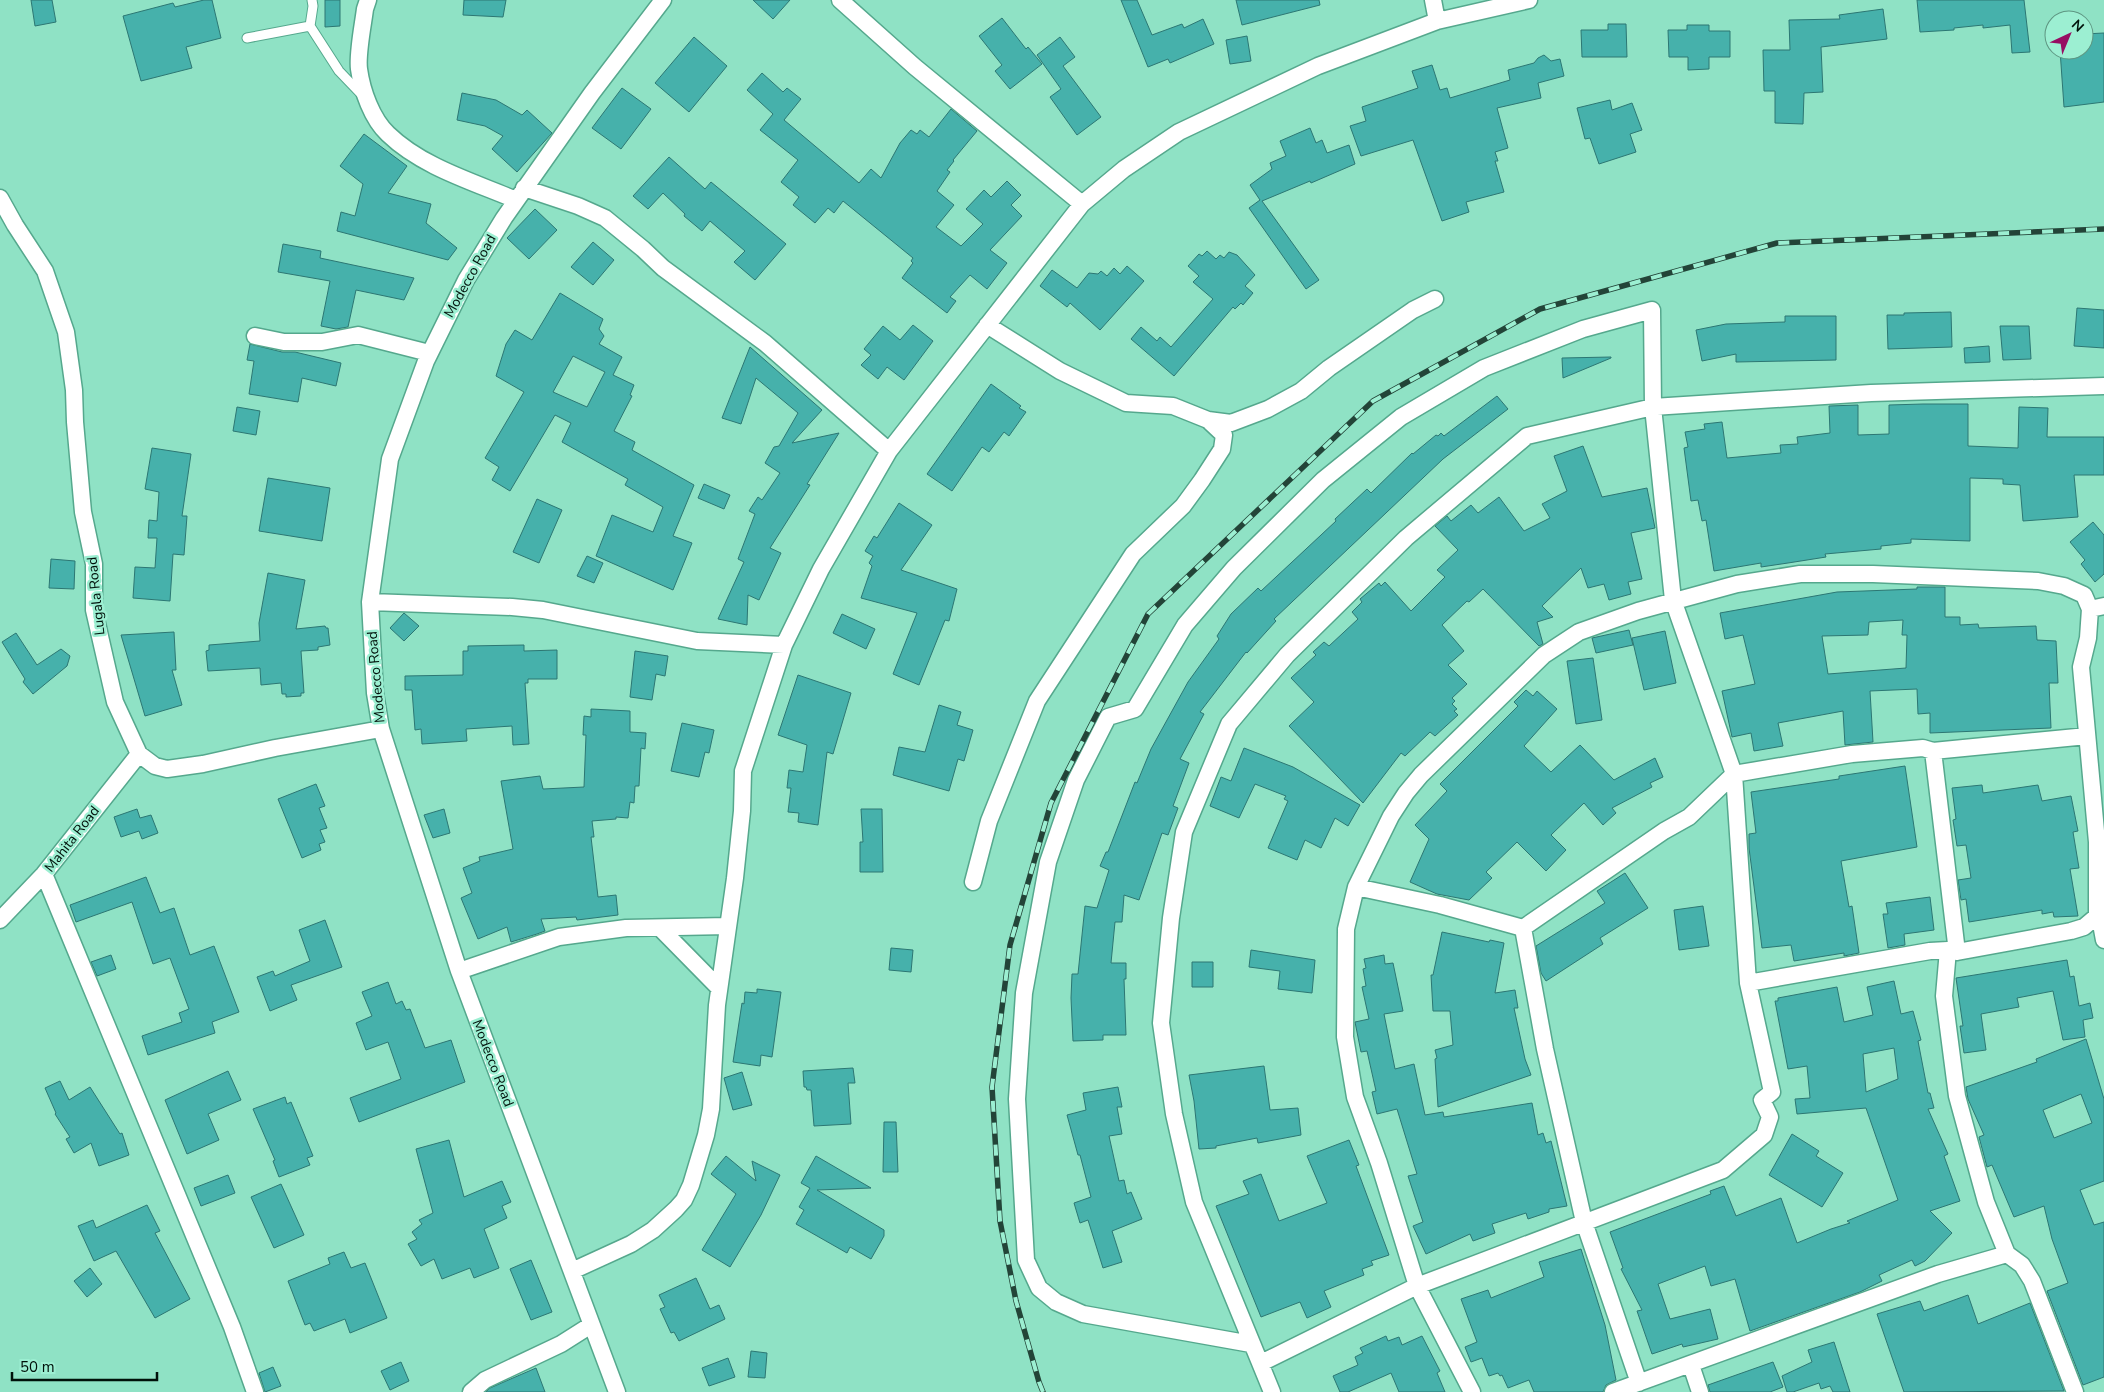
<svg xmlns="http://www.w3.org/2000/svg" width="2104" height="1392" viewBox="0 0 2104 1392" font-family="'Nunito Sans',sans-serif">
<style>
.building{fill:#46b1ab;stroke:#2c7773;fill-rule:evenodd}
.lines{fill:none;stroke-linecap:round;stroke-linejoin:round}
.service-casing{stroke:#55a88d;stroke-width:11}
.minor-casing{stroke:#55a88d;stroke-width:19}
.service{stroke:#fff;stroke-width:9}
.minor{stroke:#fff;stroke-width:16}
.rail-casing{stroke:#234438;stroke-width:5.5}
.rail{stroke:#9cefd2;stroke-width:4;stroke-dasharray:11;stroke-linecap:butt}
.labels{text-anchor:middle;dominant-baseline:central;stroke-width:5;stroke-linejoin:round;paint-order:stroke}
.street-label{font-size:14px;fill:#00110a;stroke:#9cefd2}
</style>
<rect width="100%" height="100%" fill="#8fe2c5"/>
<!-- building -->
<path class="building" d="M31 0H52L56 22 35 26Z
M204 0H212L221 38 186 47 192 68 141 81 123 16 173 3 175 7Z
M325 0H340V26L325 27Z
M464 0H506L503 17 463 15Z
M753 0H790L773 19Z
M1121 0H1137L1152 35 1182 24 1184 28 1203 19 1214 44 1170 63 1168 59 1148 67Z
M1236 0H1319L1320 5 1242 25Z
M1917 0H2024L2030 52 2012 53 2010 25 1983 28V25L1954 28V30L1920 32Z
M1883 9 1887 39 1821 47 1823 92 1804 93 1803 124 1775 123V91H1764L1763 50H1790L1789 20 1840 19 1839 15Z
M1002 18 1026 49 1028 47 1042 64 1010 89 995 71 1002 65 979 36Z
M1608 24H1626L1627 57H1582L1581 30H1608Z
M1687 25H1709V31H1730V57H1709V69L1688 70V57H1669L1668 30H1687Z
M2104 33V102L2064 107 2060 50H2084V34Z
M1247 36 1251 61 1230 64 1226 40Z
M694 37 727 66 689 112 655 83Z
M1060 37 1075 57 1063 66 1101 117 1077 135 1050 97 1061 89 1037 55Z
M1544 55 1551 61 1560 59 1564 76 1538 83 1541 98 1497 108 1508 148 1495 152 1498 161H1495L1504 192 1466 202 1469 212 1442 221 1413 140 1361 156 1350 126 1366 121 1362 107 1418 88 1412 71 1432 65 1440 90 1447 88 1450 98 1510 80 1508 70 1534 63 1538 58Z
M762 73 783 92 787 88 801 99 784 120 859 183 871 169 881 178 900 143 911 130 917 134 920 130 929 137 951 109 977 131 953 160 954 161 947 170 950 172 937 191 954 205 936 227 961 246 983 224 966 209 984 190 991 197 1007 181 1021 195 1011 205 1022 216 990 250 1007 263 987 289 970 275 950 297 956 301 947 313 902 278 913 263 911 261 913 258 843 201 834 213 828 208 815 223 793 205 799 197 781 182 798 160 760 130 773 114 747 90Z
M622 88 651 109 621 149 592 128Z
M462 93 496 100 522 115 527 110 552 133 517 172 492 149 503 136 485 126 457 120Z
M1610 100 1612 110 1632 103 1642 130 1630 134 1636 152 1599 164 1590 138 1585 139 1577 108Z
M1310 128 1316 143 1322 140 1327 153 1349 145 1355 164 1311 183 1310 181 1262 201 1319 280 1306 289 1249 208 1260 200 1250 185 1272 169 1270 163 1286 156 1280 141Z
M364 134 407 166 388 193 431 204 426 223 457 248 448 260 337 231 341 212 355 216 363 184 340 166Z
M669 157 705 189 711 182 786 244 755 280 734 262 745 251 710 221 702 231 684 216 685 214 663 193 648 209 633 196Z
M535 209 557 230 529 259 507 238Z
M593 242 614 260 593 285 571 267Z
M283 244 321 251 320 258 414 278 404 300 356 290 348 327 336 329 321 326 330 281 278 272Z
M1207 251 1216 259 1220 255 1224 258 1229 252 1237 255 1255 275 1245 286 1253 293 1243 305 1241 303 1235 309 1233 307 1174 376 1131 339 1141 327 1157 341 1160 337 1171 347 1213 299 1193 282 1199 276 1188 266 1199 254 1202 256Z
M1127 266 1144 281 1100 330 1070 303 1067 307 1040 286 1052 270 1077 288 1089 273 1098 274 1101 271 1107 276 1114 268 1120 274Z
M560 293 603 319 599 329 604 336 599 344 622 357 613 375 634 385 630 395 632 396 614 431 635 442 632 450 694 485 673 536 692 543 673 590 596 556 612 515 653 532 663 507 625 485 628 479 562 442 571 423 555 415 510 491 492 480 499 467 485 458 524 392 496 376 506 344 515 330 532 340ZM573 356 605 372 587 407 553 392Z
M2077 308 2104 310V348L2074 346Z
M1951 312 1952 347 1888 349 1887 315H1904V313Z
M1785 316H1836V360L1736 362V354L1702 361 1696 330 1726 324 1785 322Z
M913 325 933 341 904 380 887 367 878 379 861 365 871 355 864 349 883 326 900 340Z
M2000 326H2029L2031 359 2003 360Z
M250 344 282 352H295L341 363 336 386 302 378 298 402 249 394 254 361 247 360Z
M1989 346 1990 362 1965 363 1964 348Z
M750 347 822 410 792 443 839 433 807 484 810 485 770 548 781 553 759 600 748 595 747 625 718 619 744 562 738 559 755 514 749 511 758 497 762 500 780 473 765 463 774 447 779 446 798 413 756 378 741 424 722 418Z
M1611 357V358L1563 378 1562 358Z
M991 384 1021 406 1019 408 1026 412 1009 436 1004 432 989 452 982 447 952 491 927 474Z
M1497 396 1508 409 1443 459 1274 619 1276 621 1247 653 1246 652 1200 712 1204 714 1180 759 1189 763 1173 806 1178 808 1168 835 1162 833 1139 900 1124 895 1122 922H1115L1111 963H1126V979H1124L1126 1035H1103V1040L1073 1041 1071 998 1072 974H1078L1085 906 1097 908 1109 870 1100 866 1106 852H1108L1135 782 1137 783 1151 749 1188 682 1219 639 1217 636 1231 614 1258 588 1261 591 1336 521 1335 519 1367 489 1371 493 1412 453 1413 454 1436 435 1438 436 1441 433 1444 436Z
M1923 404H1968V446L2018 448 2019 407 2048 408 2047 437H2104V475H2074L2078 517 2023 521 2020 485 2003 484V479L1970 478V541L1911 539V543L1881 546V549L1825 554 1826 557 1788 563 1761 567V563L1714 571 1706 520 1702 521 1698 500 1691 501 1684 448 1688 447 1685 432 1705 429 1704 424 1722 422 1727 458 1781 453 1780 445 1798 444 1797 437 1830 433 1829 406 1858 405V435L1889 434V405Z
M237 407 260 411 256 435 233 431Z
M1583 446 1602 497 1647 488 1655 528 1631 533 1642 579 1628 582 1631 594 1609 600 1604 584 1588 588 1581 568 1542 606 1553 617 1537 622 1543 644 1539 646 1483 589 1469 602 1467 601 1442 625 1464 651 1448 665 1467 684 1452 698 1455 701 1452 704 1457 709 1454 711 1458 715 1435 736 1430 732 1405 756 1401 753 1363 803 1289 726 1314 702 1291 678 1316 655 1313 652 1324 642 1329 646 1358 619 1352 612 1362 602 1360 599 1379 583 1381 586 1385 582 1411 611 1445 577 1437 570 1458 550 1435 526 1447 516 1451 521 1471 505 1478 513 1499 497 1524 531 1550 518 1542 504 1567 491 1554 456Z
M152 448 191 454 182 516H187L184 555 173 554 170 601 133 598 135 567 155 568 157 538H148L149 520 157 521 159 492 145 489Z
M268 478 330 488 322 541 259 531Z
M704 484 730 495 724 509 698 498Z
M537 499 562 510 539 563 513 552Z
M899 503 932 525 901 570 957 589 949 621 945 620 919 685 893 674 917 613 861 598 872 566 869 563 873 556 865 551 874 536 877 538Z
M2093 522 2104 535V574L2095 582 2081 564 2085 560 2070 542Z
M587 556 603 563 594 583 577 576Z
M51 559 75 561 74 589 49 588Z
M268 573 305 580 296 629 325 626 326 628H328L330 645 318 647V650L301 651 304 693H301V696L286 697V694H282L281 683 261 685 260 668 208 671 206 651 209 650V645L260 641 259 623Z
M1917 587H1945V617H1960V625L1978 624 1979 628 2036 626 2037 640 2056 641 2058 683H2049L2051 728 1930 733V713L1918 714 1917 689 1870 691 1873 742 1845 745 1843 711 1778 723 1783 746 1754 751 1751 733 1732 737 1722 691 1755 684 1743 635 1725 639 1720 613 1837 592 1917 589ZM1903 620 1902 635H1907L1906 668 1828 674 1822 636 1868 635 1869 622Z
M404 613 419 626 404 641 390 628Z
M842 614 875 629 866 649 833 633Z
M1629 630 1633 645 1596 653 1592 638Z
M1665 631 1676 683 1644 690 1632 638Z
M174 632 176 670H172L182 705 145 716 121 635Z
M16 633 37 665 61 649 70 656 67 666 33 694 23 682 25 679 2 642Z
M524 645V651L557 650V679H528V683H525L529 744 513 745 512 726 466 729 467 741 422 744 421 729 415 730 412 690H405V676L463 675V651H468V646Z
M635 651 668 656 665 676 656 674 652 700 630 697Z
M1593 658 1602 720 1576 724 1567 661Z
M798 675 851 693 833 754 827 752 818 825 798 822 799 813 788 812 791 788H787L789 770 803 772 807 745 778 735Z
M1526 690 1533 696 1537 691 1557 709 1524 746 1551 772 1580 745 1614 780 1655 758 1663 777 1650 783 1652 787 1612 808 1616 813 1603 825 1584 803 1551 835 1566 850 1546 871 1517 842 1486 872 1492 878 1469 900 1437 894 1410 882 1429 839 1415 825 1447 791 1440 784 1518 706 1514 702Z
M939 705 961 712 957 725 973 730 964 761 958 759 949 791 893 775 899 747 925 752Z
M591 709 630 711V732L646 733 645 749 641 748 639 786H635L634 803 630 802 628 818 616 817V819L592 821 594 837H591L598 897 616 895 618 915 577 920 576 917 541 919 545 931 537 934 511 942 507 927 478 939 461 898 472 893 463 868 480 861 479 857 513 849 501 781 540 776 543 789 584 787 586 735H583L584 716 591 717Z
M682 723 714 730 709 753 705 752 699 777 671 771Z
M1244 748 1293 767 1360 805 1348 826 1335 818 1321 848 1305 840 1297 860 1268 848 1288 801 1284 799 1286 796 1255 784 1239 818 1210 806 1221 777 1231 781Z
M1905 766 1917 847 1841 861 1849 907 1852 906 1859 953 1844 956V953L1794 961 1791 945 1762 948 1749 848V834L1756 833 1751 792 1839 779V776Z
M316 784 325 806 319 808 327 828 320 830 325 842 319 844 321 850 302 858 278 799Z
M1982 785 1983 793 2038 785 2042 801 2071 796 2078 831 2073 832 2079 868 2070 869 2078 916 2054 917 2053 912 2042 914V910L1969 922 1966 899 1961 900 1958 880 1971 878 1966 845 1957 846 1953 820 1956 819 1952 788Z
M137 809 140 818 151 815 158 833 142 839 139 831 121 837 114 817Z
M444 809 450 833 433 838 424 815Z
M861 809H882L883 872H860V842H863Z
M1625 873 1648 908 1600 938 1603 944 1546 981 1541 973 1536 946 1605 903 1597 891Z
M146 877 160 913 174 908 190 955 214 946 239 1012 212 1022 215 1033 148 1055 142 1036 182 1022 179 1013 189 1009 170 958 153 964 132 902 76 922 70 905Z
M1930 897 1934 930 1904 934 1905 945 1888 948 1883 914H1888L1886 903Z
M1703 906 1709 946 1679 950 1674 910Z
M325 920 342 967 291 985 297 1000 270 1011 257 977 273 971 275 976 310 961 299 930Z
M1442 932 1489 942 1490 940 1504 943 1495 993 1515 990 1518 1008H1514L1525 1059 1531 1075 1438 1107 1435 1059 1437 1058 1435 1050 1453 1045 1450 1011H1433L1431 975H1433Z
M891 948 913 950 911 972 889 970Z
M1251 950 1315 960 1312 993 1278 989 1280 971 1249 967Z
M111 955 116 969 97 976 91 962Z
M1384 955 1385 964 1393 963 1403 1011 1384 1014 1395 1069 1414 1064 1425 1115 1443 1112 1444 1117 1532 1103 1538 1135 1543 1133 1546 1143 1551 1141 1567 1206 1549 1209V1212L1528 1219 1526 1213 1492 1224 1495 1233 1473 1241 1470 1234 1426 1254 1413 1226 1423 1222 1408 1176 1417 1174 1397 1109 1377 1114 1372 1092 1376 1091 1367 1051 1361 1052 1355 1022 1369 1019 1362 987 1366 986 1363 969 1366 968 1364 959Z
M2067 960 2070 977 2074 976 2079 1006 2090 1003 2093 1018 2083 1020 2085 1037 2063 1040 2053 991 2017 998 2019 1007 1981 1014 1986 1050 1964 1053 1960 1026H1963L1956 978Z
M1192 962H1213V987H1192Z
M1894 981 1901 1014 1913 1011 1921 1040 1918 1041 1928 1093H1930L1934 1108 1928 1109 1948 1154 1944 1156 1960 1201 1930 1211 1952 1233 1925 1261 1915 1266 1912 1260 1879 1275 1882 1281 1860 1292 1750 1331 1735 1279 1711 1286 1705 1266 1658 1284 1670 1319 1710 1309 1718 1339 1683 1347 1682 1344 1652 1354 1637 1311 1642 1310 1621 1269 1623 1268 1610 1232 1711 1194 1710 1191 1724 1186 1736 1216 1781 1198 1797 1243 1831 1229 1850 1223 1847 1221 1898 1200 1866 1108 1797 1114 1795 1099 1810 1098 1807 1066 1788 1069 1775 1001H1778V998L1837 987 1844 1022 1873 1015 1867 987ZM1894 1048 1898 1079 1866 1092 1863 1054Z
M388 982 396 1004 402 1001 406 1010 410 1009 425 1048 451 1040 465 1082 359 1122 350 1098 401 1079 388 1042 366 1050 356 1023 372 1016 362 992Z
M757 989 781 992 772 1057 761 1055 760 1066 733 1062 742 1003 744 1004 745 992 757 993Z
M2086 1039 2104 1099V1181L2080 1190 2094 1225 2104 1222V1377L2083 1385 2047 1291 2068 1283 2052 1239 2044 1206 2014 1217 1992 1165 1987 1167 1979 1137 1984 1135 1968 1099 1966 1087 2037 1062 2036 1059ZM2081 1094 2092 1123 2054 1138 2043 1110Z
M1264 1066 1270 1110 1298 1108 1301 1135 1258 1143 1257 1138 1216 1146V1148L1199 1149 1194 1101 1189 1075Z
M853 1068 855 1083H848L851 1124 814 1126 811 1090H807L806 1087H804L803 1071Z
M228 1071 241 1100 208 1114 219 1140 187 1154 165 1100Z
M742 1072 752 1105 733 1110 724 1078Z
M60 1081 69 1100 90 1087 120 1134 122 1133 129 1155 99 1166 91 1143 74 1153 66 1139 70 1137 55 1114 56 1113 45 1088Z
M1118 1087 1122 1107H1117L1122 1134 1109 1136 1119 1181 1124 1180 1127 1194 1131 1192 1142 1219 1112 1231 1122 1262 1103 1268 1088 1220 1080 1223 1074 1203 1091 1197 1080 1155H1078L1067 1115 1086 1110 1083 1093Z
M285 1097 287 1104 291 1102 313 1156 307 1158 310 1165 279 1177 273 1161 275 1160 253 1109Z
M884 1122H896L898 1172H883Z
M1792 1134 1819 1151 1816 1156 1843 1173 1822 1207 1769 1175Z
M449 1140 464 1197 502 1181 511 1202 502 1206 507 1218 484 1229 499 1268 474 1278 470 1268 442 1279 434 1259 421 1266 408 1244 417 1239 412 1232 422 1224 419 1220 433 1213 416 1149Z
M1349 1140 1359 1165 1356 1166 1389 1255 1371 1261 1373 1265 1362 1269 1364 1275 1324 1291 1331 1307 1307 1318 1300 1302 1261 1317 1216 1206 1249 1194 1243 1181 1261 1174 1279 1221 1327 1203 1307 1156Z
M726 1156 756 1181 752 1161 780 1175 761 1215 730 1267 702 1250 736 1194 711 1174Z
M816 1156 871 1188 817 1190 884 1230V1236L871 1259 850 1247 847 1253 796 1224 804 1210 799 1207 810 1188 801 1183Z
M228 1175 235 1193 201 1206 194 1188Z
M281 1184 304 1235 274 1248 251 1197Z
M147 1205 160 1231 155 1233 190 1299 155 1318 116 1251 94 1261 78 1226 93 1220 96 1228Z
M1581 1249 1605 1325 1616 1380 1606 1385 1603 1392H1534L1529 1380 1508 1388 1502 1375 1500 1376 1498 1373 1489 1376 1482 1358 1471 1362 1465 1347 1477 1342 1461 1299 1488 1290 1491 1298 1544 1277 1539 1262Z
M344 1252 351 1268 365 1263 387 1318 350 1333 345 1319 314 1331 310 1323 305 1325 288 1281 330 1264 328 1258Z
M531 1260 552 1312 531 1320 510 1269Z
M90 1268 102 1284 87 1297 74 1281Z
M696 1278 710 1309 719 1305 725 1319 679 1341 674 1332 671 1333 660 1309 665 1307 659 1295Z
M1968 1295 1978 1324 2030 1303 2064 1391 1904 1392 1877 1314 1920 1301 1924 1311Z
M1386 1336 1388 1341 1399 1337 1402 1345 1422 1336 1440 1371 1437 1373 1445 1392H1399L1391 1373 1348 1392H1340L1333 1376 1358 1365 1355 1357 1363 1353 1360 1348Z
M1834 1342 1850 1392H1833L1830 1386 1821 1389 1819 1383 1793 1392H1787L1782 1376 1812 1362 1808 1350Z
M751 1351 767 1353 765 1378 748 1377Z
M728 1358 735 1377 709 1386 702 1368Z
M401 1362 409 1381 390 1390 381 1371Z
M1773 1362 1783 1387 1770 1392H1710L1708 1385Z
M273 1367 281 1386 265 1392 259 1373Z
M536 1368 545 1392H486L490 1388Z"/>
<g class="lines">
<defs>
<path id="service" d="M310 26 339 71 362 95
M247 38 310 26 313 6 312 0"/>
<path id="minor" d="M368 0 365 9C363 25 357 54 359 69 362 91 372 119 388 134 422 167 474 182 516 200
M840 0 915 67 1082 204
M1433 0 1437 21
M524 188 578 206 605 218 643 249 663 268 765 343 889 451
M0 198 15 225 45 271 66 332 74 390 75 422 83 512 94 564V610L115 702 139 754 155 766 167 769 203 764 275 748 381 729
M255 336 284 342H322L358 335 429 353
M1208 420 1231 423 1268 409 1301 391 1329 368 1413 310 1435 299
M370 602 512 607 543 610 697 641 784 645
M2104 606 2090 609 2088 638 2081 667 2097 842V902L2104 940
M1933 751 1957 952
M44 874 232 1327 255 1392
M973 882 989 821 1037 701 1133 554 1183 506 1202 480 1222 449 1224 435 1208 420 1173 406 1126 403 1060 371 987 325
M1356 887 1440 905 1523 928 1545 1049 1584 1222 1639 1383
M0 920 44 874 139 754
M660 928 719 988
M1523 928 1664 831 1689 817 1734 774 1852 754 1923 748 1933 751 2087 736
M1948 950 1944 996 1957 1096 1986 1202 2007 1254
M459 971 559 937 626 928 728 926
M1748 983 1930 951 1948 950 1957 952 2071 931 2084 927 2097 916V902
M572 1271 631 1244 653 1230 676 1209 684 1200 691 1185 706 1135 711 1109 717 1005 735 878 742 811 743 771 784 645 821 569 889 451 1082 204 1124 169 1179 132 1318 66 1437 21 1529 0
M1251 1344 1083 1314 1056 1302 1039 1288 1026 1260 1017 1099 1024 993 1048 862 1076 780 1108 717 1135 709 1185 625 1234 568 1323 480 1401 417 1484 368 1583 329 1652 310 1653 407 1673 600 1734 774 1748 983 1772 1092 1762 1100 1770 1117 1764 1135 1723 1170 1417 1286 1261 1363
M1691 1365 1700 1392
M471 1392 485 1380 561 1344 591 1325
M617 1392 459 971 381 729 375 693 370 602 390 459 426 361 466 280 504 218 592 93 663 0
M1272 1392 1194 1202 1174 1114 1161 1023 1171 918 1184 832 1229 724 1287 655 1406 538 1527 436 1653 407 1871 393 2104 386
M1472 1392 1417 1286 1379 1163 1355 1097 1345 1037 1346 929 1356 887 1391 816 1406 793 1421 775 1544 655 1579 632 1638 611 1737 584 1800 574H1873L2038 581 2064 586 2084 595 2090 609
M1613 1392 1938 1274 2007 1254 2022 1265 2032 1281 2075 1392"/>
</defs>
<!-- service casing -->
<use href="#service" class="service-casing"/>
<!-- minor casing -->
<use href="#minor" class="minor-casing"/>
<!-- service -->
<use href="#service" class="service"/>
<!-- minor -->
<use href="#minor" class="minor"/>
<defs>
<path id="rail" d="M1043 1392 1039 1382 1016 1301 1000 1221 992 1087 1010 945 1051 803 1148 614 1373 401 1540 309 1777 243 2104 229"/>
</defs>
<!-- rail casing -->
<use href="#rail" class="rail-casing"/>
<!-- rail -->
<use href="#rail" class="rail"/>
</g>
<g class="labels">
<!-- street labels -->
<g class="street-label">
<text transform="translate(470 276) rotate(-61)">Modecco Road</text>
<text transform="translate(96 596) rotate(-96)">Lugala Road</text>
<text transform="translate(376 677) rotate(-95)">Modecco Road</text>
<text transform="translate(72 839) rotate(-52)">Mahita Road</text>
<text transform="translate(493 1063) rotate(69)">Modecco Road</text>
</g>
</g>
<!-- north arrow -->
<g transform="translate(2069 35) rotate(44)"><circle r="24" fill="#9cefd2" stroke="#5e9682"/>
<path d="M0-4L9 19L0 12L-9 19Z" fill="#970d63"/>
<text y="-8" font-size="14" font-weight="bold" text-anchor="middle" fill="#00110a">N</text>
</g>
<!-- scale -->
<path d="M12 1372v8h145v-8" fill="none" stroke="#00110a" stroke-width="2.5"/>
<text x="20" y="1372" font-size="15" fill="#00110a" stroke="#9cefd2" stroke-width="4" paint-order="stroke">50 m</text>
</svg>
